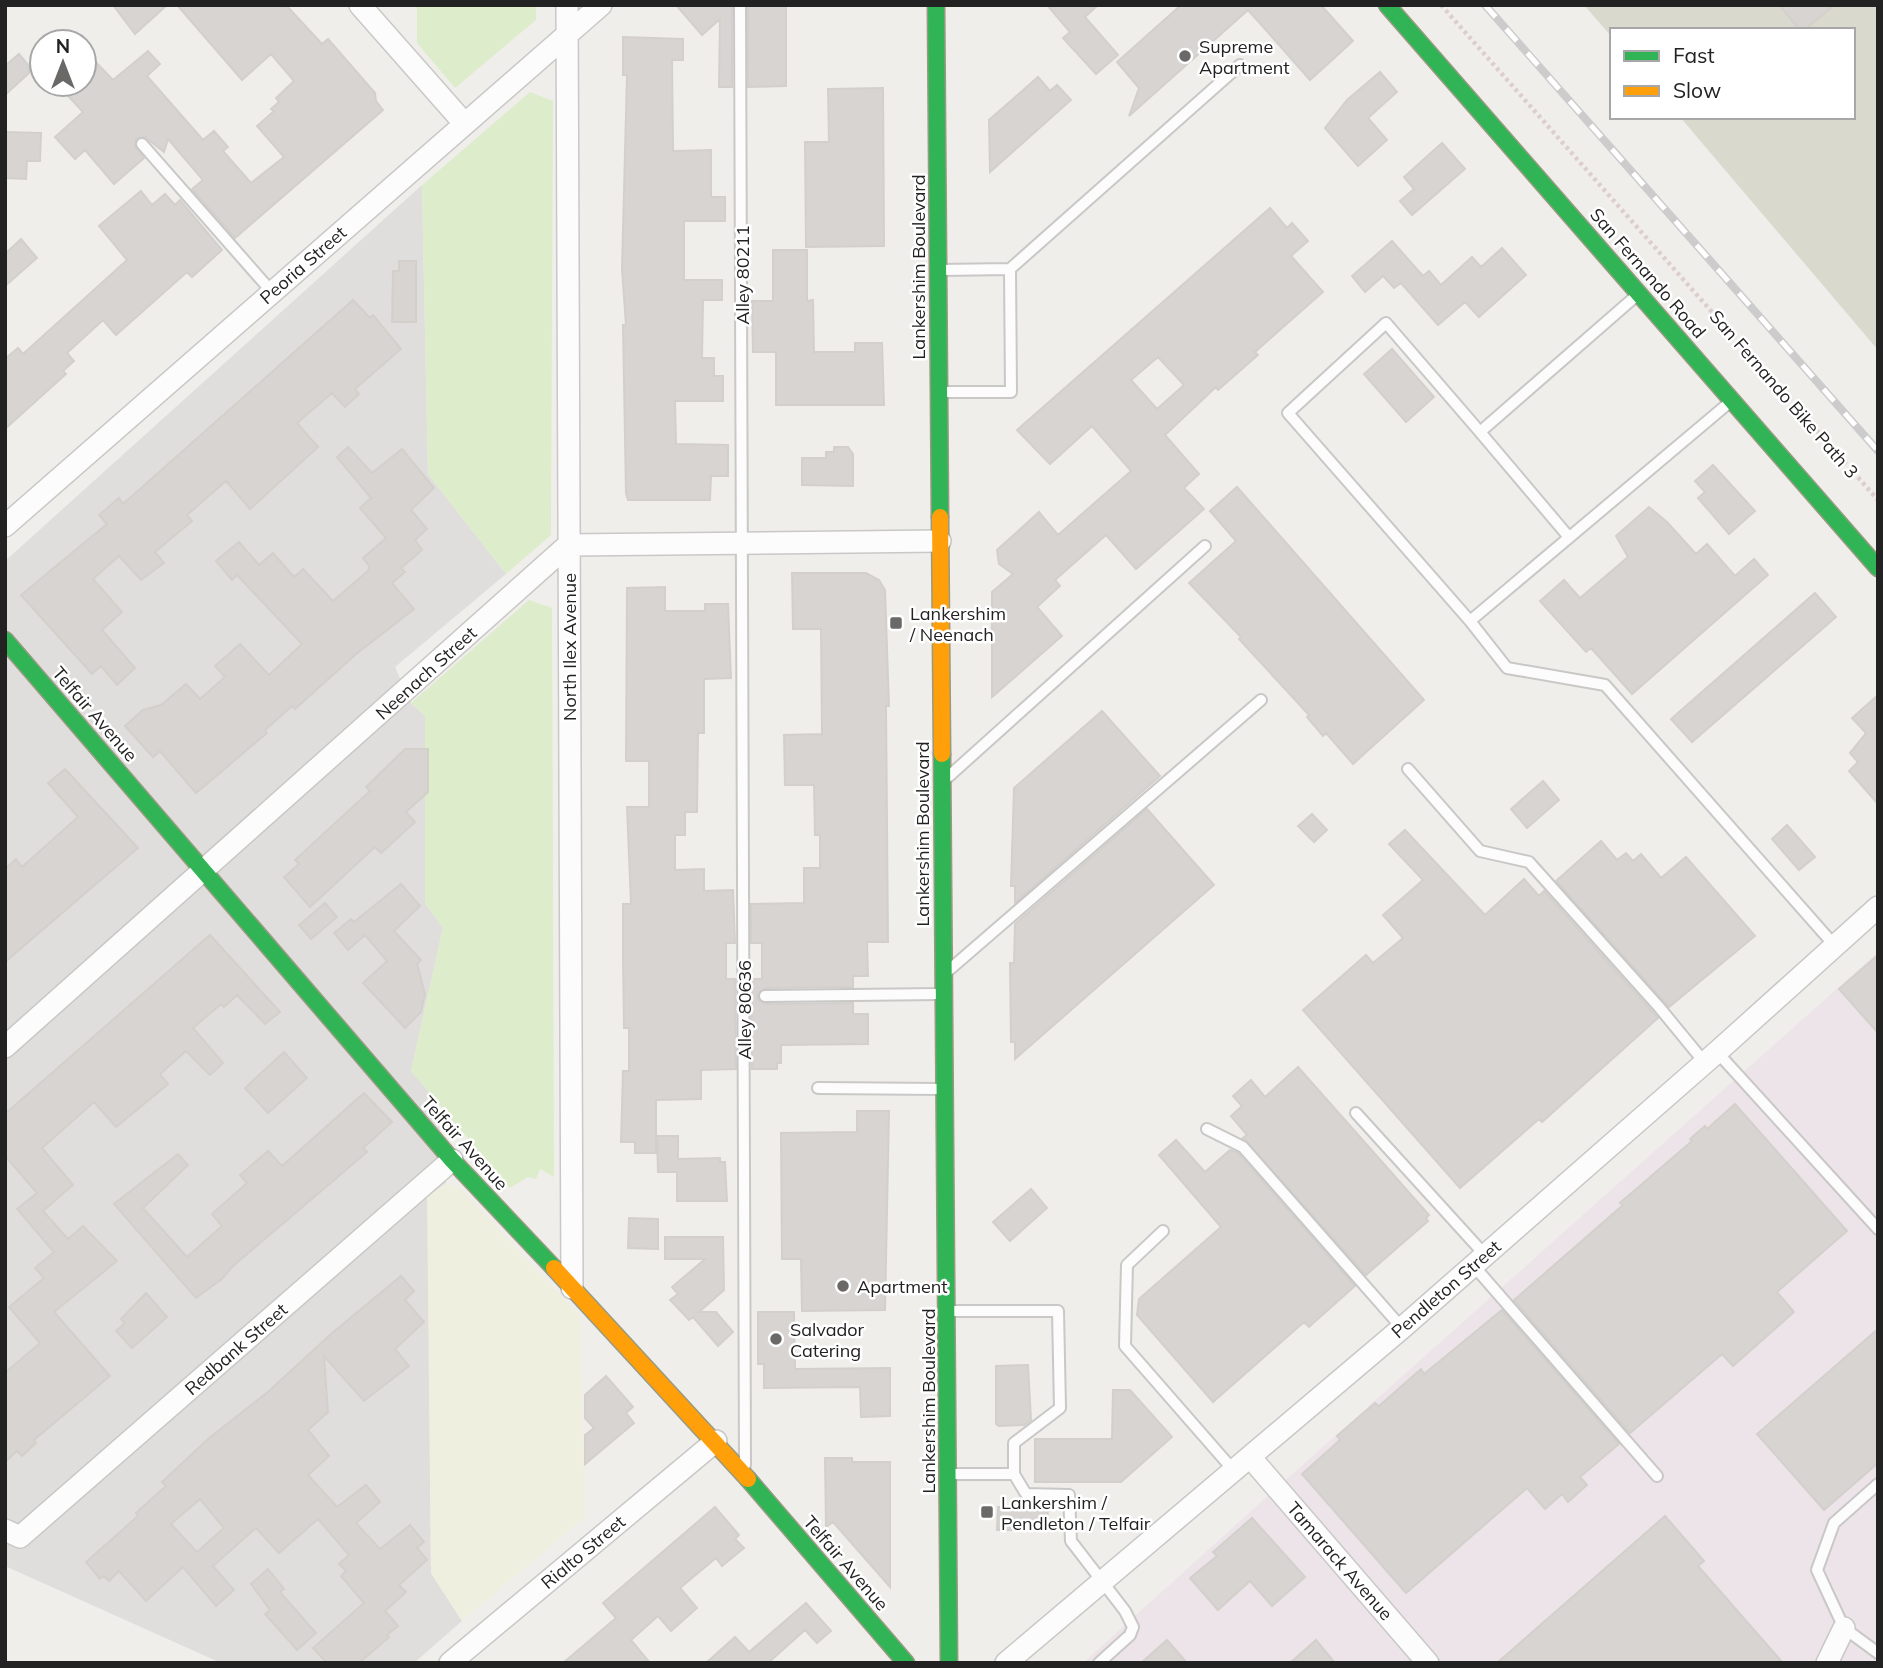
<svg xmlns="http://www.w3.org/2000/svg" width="1883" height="1668" viewBox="0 0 1883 1668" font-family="Mulish,sans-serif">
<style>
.residential{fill:#dfdedc}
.industrial{fill:#ede4e9}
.construction{fill:#d9d9cd}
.farmland{fill:#efefdf}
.grass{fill:#ddeccb}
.building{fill:#d7d4d2;stroke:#d3d0cc;stroke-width:2;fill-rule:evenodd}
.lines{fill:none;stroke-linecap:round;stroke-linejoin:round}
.lane-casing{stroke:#c9c8c7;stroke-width:14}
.street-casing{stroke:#c9c8c7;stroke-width:24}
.fast-casing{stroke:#999a82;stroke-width:19}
.slow-casing{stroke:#999a82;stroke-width:19}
.path{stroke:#dccecd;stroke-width:4.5;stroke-dasharray:3.5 3.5;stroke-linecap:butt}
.lane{stroke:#fdfcfc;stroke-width:10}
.street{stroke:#fdfcfc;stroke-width:21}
.fast{stroke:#30b455;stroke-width:16}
.slow{stroke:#ff9f0a;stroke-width:16}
.rail-casing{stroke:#ccc;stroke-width:8}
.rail{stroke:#fff;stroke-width:5;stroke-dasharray:16;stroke-linecap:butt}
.poi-dot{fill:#6a6968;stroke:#fff;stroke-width:2.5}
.labels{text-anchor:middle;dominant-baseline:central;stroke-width:5;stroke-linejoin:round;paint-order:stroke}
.poi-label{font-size:18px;fill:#222;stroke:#fff;text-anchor:start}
.street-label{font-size:18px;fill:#222;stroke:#fff}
</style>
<rect width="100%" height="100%" fill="#f0eeeb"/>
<!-- residential -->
<path class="residential" d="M422 185 428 474 506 574 395 667 411 703 425 716V903L443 928 411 1071 436 1100 446 1183 428 1197 431 1573 462 1621 414 1663H221L5 1566V561Z"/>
<!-- industrial -->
<path class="industrial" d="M1878 952V1663H1083L1271 1493Z"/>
<!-- construction -->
<path class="construction" d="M1584 5H1878V350L1680 117H1853V30H1612V37Z"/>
<!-- farmland -->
<path class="farmland" d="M446 1183 460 1188 580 1316 585 1517 462 1621 431 1573 427 1197Z"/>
<!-- grass -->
<path class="grass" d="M417 5H536V20L455 88 417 43Z
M530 92 553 101 551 524V535L506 574 428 474 422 185Z
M529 600 552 608 554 1177 540 1169 536 1179 528 1177 510 1188 411 1071 443 928 425 903V716L411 703Z"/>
<!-- building -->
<path class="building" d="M113 5H167L135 34Z
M177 5H286L322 44 328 39 375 93 376 101 383 110 235 238 192 189 203 180 168 139 164 152 145 137 137 138 135 146 144 158 114 184 85 150 75 159 55 137 83 112 57 84H84V50L113 80 148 51 160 64 147 76 203 140 214 131 228 147 223 151 251 183 284 157 257 126 274 111 271 109 279 102 276 98 294 81 271 54 242 80Z
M676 5H732V87H719L720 19 702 35Z
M748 5H786V86L748 87Z
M1047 5H1098L1085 17 1118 55 1096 74 1063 38 1070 32Z
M1181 5H1321L1353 41 1310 80 1248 10 1129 116 1139 88 1117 62Z
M1779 5H1834L1804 30H1800Z
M623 37 683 39V60H672L673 151 711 150V197H725V221H684V280H722V300H703L702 358H714V376H723V401H675L676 444 728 445V476H711L710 500H628L626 493 623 325H626L622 269 627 75H623Z
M19 54 29 66V73L5 95V66Z
M1380 72 1397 92 1368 118 1387 140 1358 166 1325 128 1347 100Z
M1038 77 1050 91 1057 85 1071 100 990 172 989 120Z
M883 88 884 246 806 247 805 142H829L828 89Z
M5 132 41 133 40 161H27L26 179 5 178Z
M1442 143 1465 169 1412 215 1400 201 1414 189 1404 177Z
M141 191 152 205 165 194 175 205 180 200 222 250 192 277 187 272 116 335 103 320 67 353 74 361 63 371 66 374 5 429V359L18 348 23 354 127 260 99 226Z
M1270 208 1287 228 1292 223 1308 241 1291 256 1323 292 1255 352 1258 355 1218 390 1216 387 1165 435 1199 474 1184 488 1204 509 1136 569 1106 535 1055 580 1060 586 1037 607 1062 636 992 697V592L1013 574 999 564 997 550 1039 512 1058 535 1131 471 1092 426 1050 464 1017 430ZM1158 357 1184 385 1157 409 1131 380Z
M21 239 37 258 5 286V254Z
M1392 241 1423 276 1429 271 1441 285 1472 257 1481 267 1502 248 1526 275 1479 317 1465 302 1438 325 1401 283 1394 288 1383 276 1365 292 1352 276Z
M773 250H807V301L813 300 814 352H855V343H882L884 405H776V352H753L752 301H773Z
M399 261H416V322H392L393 271H399Z
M353 300 370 318 373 315 401 349 355 389 359 394 345 407 332 393 297 423 318 447 250 509 226 481 187 515 192 521 155 552 164 563 141 580 119 556 93 579 122 612 102 630 135 668 117 685 101 666 92 674 21 595 107 524 99 515 119 498 123 504Z
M1392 349 1434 397 1406 422 1364 374Z
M348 447 372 473 402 449 434 488 411 510 427 529 415 540 422 550 401 568 405 572 392 583 414 609 355 655 295 709 292 706 265 730 267 733 196 793 160 751 153 757 125 726 143 710 161 705 186 684 200 699 225 677 215 666 240 644 269 675 302 644 237 575 232 580 216 561 239 542 259 565 273 553 294 577 303 569 333 601 368 571 369 566 363 558 386 538 360 508 371 498 337 457Z
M834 447H848L853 454V486L802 485V458H826V452H834Z
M1713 465 1755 511 1729 534 1698 498 1705 492 1695 481Z
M1237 487 1424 700 1353 764 1326 733 1323 736 1307 717 1309 715 1239 639 1241 637 1189 583 1236 541 1210 511Z
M1649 507 1667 522 1696 554 1707 544 1735 576 1754 559 1768 575 1632 694 1591 648 1586 652 1540 601 1564 580 1580 598 1628 557 1616 536Z
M792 573H866L879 580 885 590 889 706H886L888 942H867L868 976H853V987L765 988 757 995 759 1001 765 1004 853 1003V1014H868V1044L781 1045V1063H777V1069H752L751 979H762V943H751V904L804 903V868H820V835H815L814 785H785L784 735 822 734 821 629H793Z
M665 587V611H705V604H728L731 678 704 679V733H698L697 812H685V835H675V870L704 869V891L733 890 735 943H726V979H735L736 1069 701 1070V1099L656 1100V1153H635V1142H621L623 1071H629V1028H624L623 956V904H631L627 807H649V761H626L627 588Z
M1815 593 1836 617 1692 742 1671 719Z
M1878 695V804L1849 771 1858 762 1850 753 1866 733 1852 718Z
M1102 711 1160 776 1015 903V886H1011L1014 788Z
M405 749H428V792L406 812 415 822 381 853 375 847 310 907 284 877 299 864 295 860 370 791 366 787Z
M65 769 138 848 5 962V869L16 859 22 867 78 817 48 783Z
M1543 781 1559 800 1527 828 1511 809Z
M1147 809 1214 885 1015 1059V1042H1011L1010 963H1014L1015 924Z
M1312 814 1327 830 1314 842 1298 826Z
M1787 825 1815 857 1799 870 1772 839Z
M1405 830 1485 915 1524 879 1539 896 1544 891 1658 1018 1542 1122 1539 1119 1460 1188 1303 1010 1366 955 1373 963 1403 938 1383 915 1423 880 1389 844Z
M1601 841 1617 860 1626 853 1633 861 1641 854 1661 878 1686 857 1755 936 1669 1007 1556 881Z
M401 884 420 906 394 931 421 960 417 964 425 994 421 1012 405 1028 363 983 387 961 365 935 348 950 334 933 351 919 354 922Z
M325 903 337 917 311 939 299 925Z
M210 935 280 1012 265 1024 237 995 224 1007 221 1004 193 1028 223 1063 210 1075 186 1051 160 1074 168 1084 116 1127 94 1102 42 1148 73 1185 43 1211 68 1239 83 1226 117 1261 54 1312 110 1376 34 1440 36 1443 22 1456 17 1451 5 1462V1373L40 1343 9 1307 44 1278 35 1268 54 1252 17 1209 37 1193 5 1156V1114Z
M1878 955V1033L1839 989Z
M284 1052 307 1078 268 1113 245 1088Z
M1298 1067 1429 1215 1426 1218 1428 1221 1366 1275 1243 1138 1247 1135 1231 1116 1242 1106 1233 1096 1251 1080 1265 1097Z
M364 1093 392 1122 363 1148 367 1152 232 1267 223 1278 196 1298 114 1204 178 1154 188 1165 143 1208 187 1257 222 1226 212 1214 247 1183 240 1175 268 1151 282 1166Z
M1735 1104 1847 1231 1777 1292 1794 1312 1733 1366 1722 1354 1630 1433 1514 1300 1623 1205 1620 1203 1692 1141 1690 1139 1705 1126 1707 1129Z
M857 1111H889L885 1310 802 1311 801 1259H782L781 1133 857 1132Z
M657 1136H678V1159L720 1158V1162H725L727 1201H677V1172H658Z
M1176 1140 1205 1172 1230 1150 1238 1153 1355 1286 1309 1327 1304 1322 1213 1402 1137 1315 1139 1299 1221 1227 1159 1155Z
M1031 1189 1047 1208 1010 1241 993 1222Z
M629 1218 658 1219V1249L628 1248Z
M665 1237H723L724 1290 699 1312H716L733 1332 718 1346 693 1317 689 1320 670 1300 678 1294 672 1287 705 1259H665Z
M401 1276 414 1291 405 1300 424 1322 395 1349 409 1366 364 1401 324 1356 328 1412 308 1430 329 1456 308 1475 337 1507 366 1485 380 1502 356 1523 380 1549 410 1525 424 1542 417 1548 427 1560 399 1585 406 1592 385 1611 398 1626 387 1635 389 1637 359 1663H327L313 1648 364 1603 341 1576 346 1571 339 1564 349 1555 318 1519 279 1553 256 1528 213 1566 234 1590 216 1606 183 1567 146 1601 119 1571 109 1581 104 1576 100 1579 86 1562 138 1516 136 1513 166 1486 162 1482 208 1439 269 1391 331 1334ZM200 1499 224 1528 197 1552 171 1524Z
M146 1293 167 1317 132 1348 116 1331 125 1323 121 1319Z
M1502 1310 1619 1444 1580 1477 1587 1485 1568 1502 1562 1494 1545 1509 1527 1488 1406 1593 1302 1474 1340 1440 1337 1436 1375 1403 1379 1406 1421 1369 1424 1374Z
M758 1312H794L795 1369 890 1368V1416L861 1417 860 1387 764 1388V1364H758Z
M1878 1329V1463L1824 1510 1757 1434Z
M1028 1365 1031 1420 1024 1425 999 1426 996 1424V1366Z
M606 1376 633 1407 626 1413 634 1423 585 1464V1435L594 1428 585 1418V1395Z
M1113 1390H1130L1172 1437 1121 1482H1035V1439H1112Z
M825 1458H852V1462H890V1587L833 1522 826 1527Z
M715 1507 739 1535 735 1539 744 1548 722 1566 716 1558 680 1588 697 1608 671 1631 658 1616 631 1640 650 1663H563L616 1618 603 1603Z
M998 1507H1048L1047 1530H997Z
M1665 1516 1704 1561 1698 1566 1783 1663H1497Z
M1252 1518 1305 1577 1272 1606 1250 1581 1218 1610 1190 1578 1217 1556 1213 1552Z
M268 1569 284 1589 280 1592 316 1633 297 1650 265 1614 270 1610 251 1584Z
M806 1603 831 1631 817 1643 805 1630 768 1663H706L735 1637 749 1652Z
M1167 1640 1187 1663H1141Z
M1316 1640 1335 1663H1290Z"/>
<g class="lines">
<defs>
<path id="lane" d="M740 5 745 1465
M142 144 272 292
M1010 269 1240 65
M940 270 1010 269 1011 392H943
M1636 296 1480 432 1386 323 1288 413 1470 621 1730 402
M1480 432 1568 536
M1470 621 1507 668 1605 685 1835 946
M1408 769 1480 851 1529 862 1659 1007 1705 1063
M948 777 1205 546
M949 970 1261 700
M765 996 939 994
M1717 1052 1878 1229
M818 1088 940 1089
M1356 1113 1485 1255
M1207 1129 1243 1147 1402 1328
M1163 1231 1127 1265 1125 1346 1235 1472
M1473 1265 1657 1476
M949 1311H1058L1060 1408 1014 1443V1474
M950 1474H1014L1026 1494 1069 1495 1071 1541 1125 1611 1133 1627 1130 1635 1099 1663
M1878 1484 1834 1523 1817 1570 1844 1628 1878 1653"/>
<path id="street" d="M360 5 464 123
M567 5 572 1288
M5 526 601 5
M5 1047 568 545 940 541
M1251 1458 1428 1663
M5 1530 20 1537 452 1160
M450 1663 716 1441
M1006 1663 1402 1328 1717 1052 1878 907
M1827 1663 1844 1628"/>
<path id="fast" d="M936 5 940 517
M1387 5 1878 568
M5 640 452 1160 554 1268
M942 754 949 1663
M748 1479 906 1663"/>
<path id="slow" d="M940 517 942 754
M554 1268 748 1479"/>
</defs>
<!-- lane casing -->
<use href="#lane" class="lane-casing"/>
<!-- street casing -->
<use href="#street" class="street-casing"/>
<!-- fast casing -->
<use href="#fast" class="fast-casing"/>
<!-- slow casing -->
<use href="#slow" class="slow-casing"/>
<!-- path -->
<path class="path" d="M1441 5 1878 500"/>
<!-- lane -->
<use href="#lane" class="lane"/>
<!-- street -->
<use href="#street" class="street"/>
<!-- fast -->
<use href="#fast" class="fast"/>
<!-- slow -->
<use href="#slow" class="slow"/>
<defs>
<path id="rail" d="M1485 5 1878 451"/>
</defs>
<!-- rail casing -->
<use href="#rail" class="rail-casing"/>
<!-- rail -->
<use href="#rail" class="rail"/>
</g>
<!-- markers -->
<g class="poi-dot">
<circle cx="1185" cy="56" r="7"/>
<rect x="889" y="616" width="14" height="14" rx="3.5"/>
<circle cx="843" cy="1286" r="7"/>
<circle cx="776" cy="1339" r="7"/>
<rect x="980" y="1505" width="14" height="14" rx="3.5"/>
</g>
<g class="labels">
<!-- poi labels -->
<g class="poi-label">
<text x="1199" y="46">Supreme<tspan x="1199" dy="21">Apartment</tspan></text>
<text x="910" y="613">Lankershim<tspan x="910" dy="21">/ Neenach</tspan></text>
<text x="857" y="1286">Apartment</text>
<text x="790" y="1329">Salvador<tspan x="790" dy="21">Catering</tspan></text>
<text x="1001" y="1502">Lankershim /<tspan x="1001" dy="21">Pendleton / Telfair</tspan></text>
</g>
<!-- street labels -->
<g class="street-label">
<text transform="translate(303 265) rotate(-41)">Peoria Street</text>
<text transform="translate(918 267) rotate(-90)">Lankershim Boulevard</text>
<text transform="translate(1648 273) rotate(49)">San Fernando Road</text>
<text transform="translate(742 275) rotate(-90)">Alley 80211</text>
<text transform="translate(1784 394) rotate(49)">San Fernando Bike Path 3</text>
<text transform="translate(569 647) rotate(-90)">North Ilex Avenue</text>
<text transform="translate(426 673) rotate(-42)">Neenach Street</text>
<text transform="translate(95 714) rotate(49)">Telfair Avenue</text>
<text transform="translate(922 834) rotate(-90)">Lankershim Boulevard</text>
<text transform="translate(744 1010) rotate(-90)">Alley 80636</text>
<text transform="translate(465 1143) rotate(48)">Telfair Avenue</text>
<text transform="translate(1446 1289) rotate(-41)">Pendleton Street</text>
<text transform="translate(236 1349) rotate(-41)">Redbank Street</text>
<text transform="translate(928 1401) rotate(-90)">Lankershim Boulevard</text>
<text transform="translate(583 1552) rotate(-40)">Rialto Street</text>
<text transform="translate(1340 1561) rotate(49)">Tamarack Avenue</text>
<text transform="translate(846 1563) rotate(49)">Telfair Avenue</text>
</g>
</g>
<!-- border -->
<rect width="1883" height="1668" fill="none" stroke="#222222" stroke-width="14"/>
<!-- legend -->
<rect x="1610" y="28" width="245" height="91" fill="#ffffff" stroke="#a7a7a7" stroke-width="2"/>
<rect x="1624" y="51" width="35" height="10" fill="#30b455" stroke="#a7a7a7" stroke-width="2"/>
<text x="1673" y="63" font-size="21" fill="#222222">Fast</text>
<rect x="1624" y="86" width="35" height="10" fill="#ff9f0a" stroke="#a7a7a7" stroke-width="2"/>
<text x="1673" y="98" font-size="21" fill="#222222">Slow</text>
<!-- north arrow -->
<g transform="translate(63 63)"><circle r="33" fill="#ffffff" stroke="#a7a7a7" stroke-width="2"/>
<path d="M0-5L12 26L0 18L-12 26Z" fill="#6a6968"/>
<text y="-10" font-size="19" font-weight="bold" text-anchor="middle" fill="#222222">N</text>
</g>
</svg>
